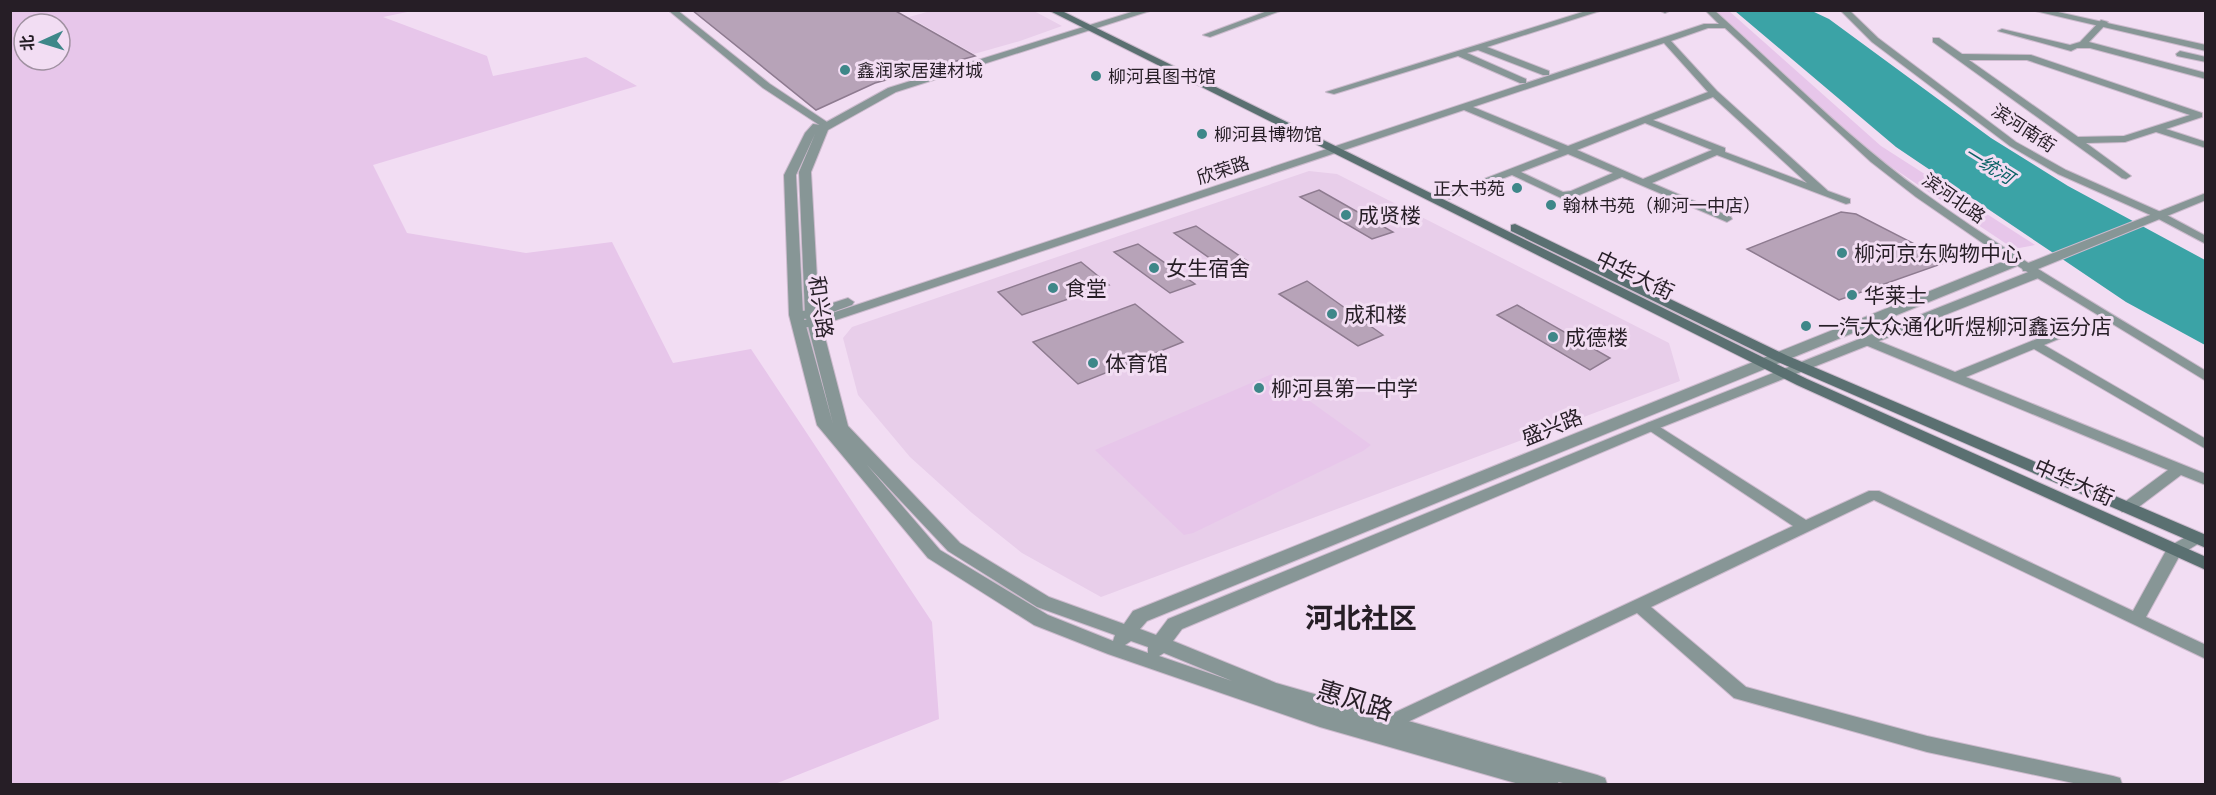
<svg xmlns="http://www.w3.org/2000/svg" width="2216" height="795" viewBox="0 0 2216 795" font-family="'PT Sans','Noto Sans SC',sans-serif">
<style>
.built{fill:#e8ceea}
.green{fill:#e7c6ea;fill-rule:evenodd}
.water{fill:#3ba3a6}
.building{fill:#b7a3b8;stroke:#8e7b90;stroke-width:1.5}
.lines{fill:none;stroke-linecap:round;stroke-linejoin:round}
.minor-casing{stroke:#cdbbce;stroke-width:2}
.tertiary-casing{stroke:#cdbbce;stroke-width:2}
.secondary-casing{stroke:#cdbbce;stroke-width:2}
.minor{fill:#879696;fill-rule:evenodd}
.tertiary{fill:#879696;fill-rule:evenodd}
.secondary{fill:#5a7071;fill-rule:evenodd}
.poi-dot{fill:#3e8789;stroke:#f2ddf3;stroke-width:2}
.labels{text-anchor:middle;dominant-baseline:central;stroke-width:6;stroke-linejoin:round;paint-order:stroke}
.far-poi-label{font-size:18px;fill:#261e26;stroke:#f2ddf3;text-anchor:start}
.far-street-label{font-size:18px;fill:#261e26;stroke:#f2ddf3}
.far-water-label{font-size:18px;font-style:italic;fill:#0a6265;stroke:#f2ddf3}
.poi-label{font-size:21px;fill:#261e26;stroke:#f2ddf3;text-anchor:start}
.street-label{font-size:21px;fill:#261e26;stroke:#f2ddf3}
.near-street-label{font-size:26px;fill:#261e26;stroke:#f2ddf3}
.near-quarter-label{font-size:28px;font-weight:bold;fill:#261e26;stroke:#f2ddf3}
</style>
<rect width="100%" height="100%" fill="#f2ddf3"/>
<!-- built -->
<path class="built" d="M934 10 1034 11 1062 26 1020 41 974 54 909 17Z
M1309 171 1337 174 1669 343 1680 381 1101 597 1022 553 972 513 910 457 858 395 843 338 852 327Z"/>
<!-- green -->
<path class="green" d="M10 11H412L383 17 487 56 493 76 586 57 637 86 373 165 407 233 526 253 612 242 673 363 751 349 932 622 939 719 775 784H11ZM24 24H60V60H24Z
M1712 11H1729L1881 146 2035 245 2014 249 1872 154Z
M1272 374 1371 445 1363 451 1193 533 1184 535 1095 450Z"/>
<!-- water -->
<path class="water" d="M1735 11H1812L1829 19 1991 138 2068 186 2205 260V345L2126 302 1896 147Z"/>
<!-- building -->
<path class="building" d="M692 10H894L975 56 875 83 816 110Z
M1319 190 1393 232 1372 239 1300 197Z
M1841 212 1856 214 1938 256 1944 263 1839 300 1747 249Z
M1196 226 1250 263 1228 271 1174 233Z
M1138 244 1195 284 1170 293 1114 252Z
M1081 262 1109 285 1022 315 998 292Z
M1307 281 1383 335 1358 346 1279 294Z
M1135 304 1183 342 1078 384 1033 342Z
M1517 305 1610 358 1590 370 1497 315Z"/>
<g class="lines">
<defs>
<path id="minor" d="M668 10H677L770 84 830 124V128H824L763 88Z
M1270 10H1283L1210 37 1203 35Z
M1589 10H1603L1487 47 1549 71V75H1543L1478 50 1467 53 1526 79V83H1520L1458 56 1334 94 1326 92Z
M1659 10H1669V11L1665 13Z
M1705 10H1714C1783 72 1849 139 1924 193 2014 258 2111 313 2206 371V381L2003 257 1916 197 1871 162 1725 28H1708L1671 41 1717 91 1828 191 1850 199V203L1846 204 1717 155 1652 183 1731 217 1732 219 1727 222 1622 177 1577 196 1561 198 1512 175 1449 199 1444 196 1445 194 1559 150 1464 110 830 322 799 329 793 325 795 322 823 316 1704 24H1719ZM1664 43 1708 92 1568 146 1473 107ZM1713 97 1807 183 1725 152V148L1653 120ZM1645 123 1712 150 1643 179 1577 150ZM1568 154 1613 173 1571 191 1563 192 1521 172Z
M1840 10H1849L1878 38 2016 142 2066 170 2163 213 2206 236V244L2155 217 2058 174 2010 146 1872 42Z
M2101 20 2108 22 2089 42 2206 73V79L2090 48H2077L2071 51 1998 31 2002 29 2070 45 2080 42Z
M1933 38H1939L1962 54 2031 55 2202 113V117L2166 129 2206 142V148L2156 132 2125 142 2086 143 2131 176 2126 179 2122 178 1933 42ZM1969 60H2027L2190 115 2124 136 2078 137Z
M2180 51 2206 57V62L2177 56 2176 54Z
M848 298 854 302 852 305C837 310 803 326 790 315L792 312 811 310Z
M2069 326 2075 330 2073 333 2044 345 2206 439V449L2034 349 1966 377 2206 474V485L2181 475 2132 512H2122L2119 508 2122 504 2168 470 1863 344 1861 341 1867 337 1871 338 1955 372Z
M1652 422 1806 520 1869 491H1879L2133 611 2168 547 2191 534H2201L2204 538 2201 542 2180 555 2146 617 2206 645V659L1874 500 1651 607 1746 687 1927 736 2113 776 2120 778 2122 784H2078L1927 752 1734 698 1637 613 1395 728C1390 734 1386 735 1379 732L1376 727 1383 718 1793 526 1647 429 1645 426 1647 423Z"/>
<path id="tertiary" d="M1138 10H1153L896 92 828 130 811 172 819 314 848 426 960 543 1049 597 1124 624 1133 611 2012 258H2022L2023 261 2022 264 1147 621 1140 629 1156 635 1168 619 1647 423 2031 271H2041L2043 274 2041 277 1657 429 1182 629 1173 641 1276 683 1597 775 1605 778 1607 784H1568L1558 782 1559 784H1519L1320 727 1108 654 1034 625 928 558 817 425 789 315 784 175 805 133 813 124 821 125 888 88ZM815 134 799 172 805 314 833 424 803 315 796 175ZM867 465 948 551 1037 607 1115 635 1113 641 1048 615 940 550ZM1131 641 1148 647V653L1125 645ZM1164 653 1232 681 1159 656Z
M2031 10H2049L2206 45V51Z
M2206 193V200L2033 271H2023L2022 268 2023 265Z"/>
<path id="secondary" d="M1048 10H1060L1807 379 2206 557V570L1797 385Z
M1515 224 1788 356 2206 535V548L1778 362 1511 231V225Z"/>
</defs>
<!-- minor casing -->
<use href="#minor" class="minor-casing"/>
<!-- tertiary casing -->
<use href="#tertiary" class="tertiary-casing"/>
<!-- secondary casing -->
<use href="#secondary" class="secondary-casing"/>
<!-- minor -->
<use href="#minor" class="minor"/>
<!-- tertiary -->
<use href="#tertiary" class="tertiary"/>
<!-- secondary -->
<use href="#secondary" class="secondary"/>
</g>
<!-- markers -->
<g class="poi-dot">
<circle cx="845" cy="70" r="6"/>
<circle cx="1096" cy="76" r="6"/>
<circle cx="1202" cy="134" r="6"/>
<circle cx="1517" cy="188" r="6"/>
<circle cx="1551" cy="205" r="6"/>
<circle cx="1346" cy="215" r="6"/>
<circle cx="1842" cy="253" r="6"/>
<circle cx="1154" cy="268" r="6"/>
<circle cx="1053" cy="288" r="6"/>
<circle cx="1852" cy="295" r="6"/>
<circle cx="1332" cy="314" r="6"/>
<circle cx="1806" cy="326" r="6"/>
<circle cx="1553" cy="337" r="6"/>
<circle cx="1093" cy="363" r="6"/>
<circle cx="1259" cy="388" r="6"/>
</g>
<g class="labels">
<!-- far-poi labels -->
<g class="far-poi-label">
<text x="857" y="70">鑫润家居建材城</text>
<text x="1108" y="76">柳河县图书馆</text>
<text x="1214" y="134">柳河县博物馆</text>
<text x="1505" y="188" text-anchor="end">正大书苑</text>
<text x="1563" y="205">翰林书苑（柳河一中店）</text>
</g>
<!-- far-street labels -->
<g class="far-street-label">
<text transform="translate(2024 128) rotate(33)">滨河南街</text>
<text transform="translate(1223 170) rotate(-18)">欣荣路</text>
<text transform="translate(1954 198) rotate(35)">滨河北路</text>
</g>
<!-- far-water labels -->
<g class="far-water-label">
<text transform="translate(1989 165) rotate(32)">一统河</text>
</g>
<!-- poi labels -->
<g class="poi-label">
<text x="1358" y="215">成贤楼</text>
<text x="1854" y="253">柳河京东购物中心</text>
<text x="1166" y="268">女生宿舍</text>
<text x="1065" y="288">食堂</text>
<text x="1864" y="295">华莱士</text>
<text x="1344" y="314">成和楼</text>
<text x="1818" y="326">一汽大众通化听煜柳河鑫运分店</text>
<text x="1565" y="337">成德楼</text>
<text x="1105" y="363">体育馆</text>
<text x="1271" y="388">柳河县第一中学</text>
</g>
<!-- street labels -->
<g class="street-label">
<text transform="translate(1635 275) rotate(26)">中华大街</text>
<text transform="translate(821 307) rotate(82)">和兴路</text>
<text transform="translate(1552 427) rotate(-22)">盛兴路</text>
<text transform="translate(2074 482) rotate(24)">中华大街</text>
</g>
<!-- near-street labels -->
<g class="near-street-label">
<text transform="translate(1355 700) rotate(17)">惠风路</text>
</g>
<!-- near-quarter labels -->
<g class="near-quarter-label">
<text x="1361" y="617">河北社区</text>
</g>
</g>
<!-- border -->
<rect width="2216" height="795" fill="none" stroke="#261e26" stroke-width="24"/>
<!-- north arrow -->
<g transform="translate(42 42) rotate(266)"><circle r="28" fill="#f2ddf3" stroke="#a091a1" stroke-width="1.5"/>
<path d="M0-4.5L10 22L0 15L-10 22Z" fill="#3e8789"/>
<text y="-9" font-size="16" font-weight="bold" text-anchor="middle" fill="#261e26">北</text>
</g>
</svg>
